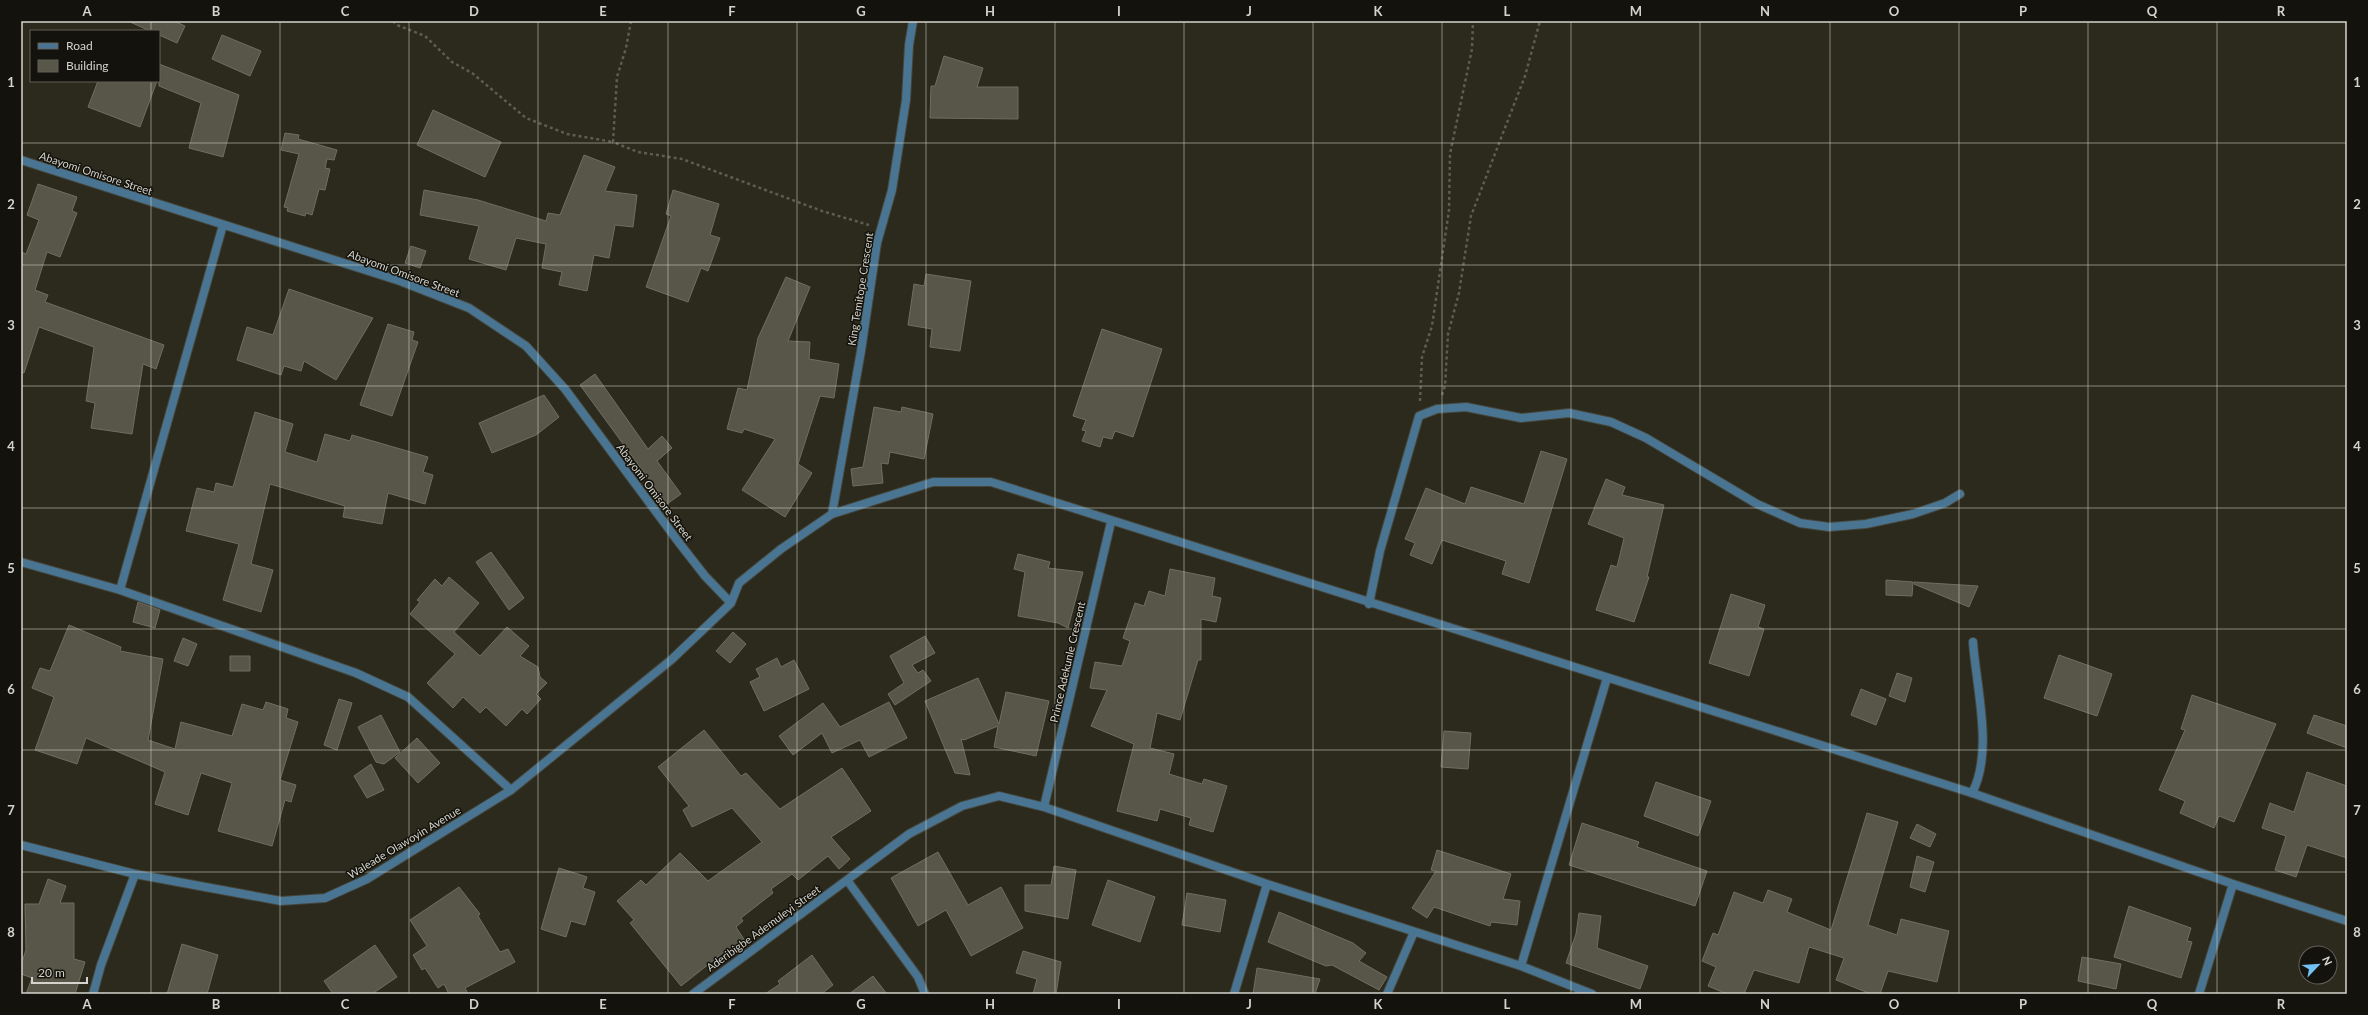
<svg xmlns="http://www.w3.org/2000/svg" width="2368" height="1015" viewBox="0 0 2368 1015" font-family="Lato,sans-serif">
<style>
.building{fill:#575648;stroke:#6f6e5f}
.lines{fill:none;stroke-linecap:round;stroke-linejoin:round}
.service-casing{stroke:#464539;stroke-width:10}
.minor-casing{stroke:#464539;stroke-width:10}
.path{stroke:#5e5d52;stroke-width:2.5;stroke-dasharray:3 3;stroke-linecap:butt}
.service{stroke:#497593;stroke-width:8}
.minor{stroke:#497593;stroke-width:8}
.grid{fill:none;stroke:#d4d4cc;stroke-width:1;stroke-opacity:0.55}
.labels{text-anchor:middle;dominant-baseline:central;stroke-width:3;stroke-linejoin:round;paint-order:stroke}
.street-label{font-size:11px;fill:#d4d4cc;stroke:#13120c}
.neatline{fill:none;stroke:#d4d4cc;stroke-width:1.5}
.grid-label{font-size:13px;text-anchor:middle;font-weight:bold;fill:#d4d4cc}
</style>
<rect width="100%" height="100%" fill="#2b2a1d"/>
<!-- building -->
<path class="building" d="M128 21H174L185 26 177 43 159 35V31H150Z
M222 35 261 51 250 76 212 59Z
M944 56 983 68 977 87H1018V119L930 118 931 86H935Z
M159 64 239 95 223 157 189 148 201 103 159 86Z
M98 81H157L140 127 88 107Z
M433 110 501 142 485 177 417 145Z
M285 133 299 135 298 139 337 150 334 160 327 159 325 168 330 169 325 190 319 189 312 215 306 213 305 216 287 211 288 208 284 207 299 154 281 150Z
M584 155 615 167 605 191 637 195 633 227 615 225 609 258 594 255 587 291 559 285 562 272 542 268 546 244 516 238 506 270 469 259 479 226 420 215 424 190 478 200 546 221 548 213 560 215Z
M38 184 77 197 72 211 77 213 60 257 47 252 35 290 48 295 45 302 164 345 156 369 143 364 132 434 91 428 95 403 86 401 94 347 39 327 24 373 21 372V252L26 254 39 220 27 215Z
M673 190 719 204 710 235 720 238 708 271 701 268 688 302 646 287 671 216 666 214Z
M411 246 426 251 420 268 405 263Z
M926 274 971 281 960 351 930 347 932 329 908 325 914 284 924 286Z
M786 277 810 287 788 341 810 342 809 359 839 364 834 398 820 396 798 464 812 473 785 517 742 490 775 439 744 429 742 433 727 429 738 388 747 390 758 338Z
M289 289 373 318 336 380 304 361 301 371 284 366 281 375 237 360 247 327 273 335Z
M388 324 414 332 412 340 418 342 392 416 360 405Z
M1102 329 1162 349 1133 437 1115 431 1112 439 1103 437 1100 447 1082 441 1086 431 1082 430 1086 420 1073 416Z
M595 374 648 449 662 436 672 448 657 461 681 494 667 504 580 385Z
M544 395 559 417 536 435 492 453 479 423Z
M874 407 901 412 902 407 933 414 924 459 890 452 888 464 881 463 883 483 853 486 851 469 863 467Z
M255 412 293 424 285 452 317 462 325 434 350 441 352 435 428 457 423 472 433 475 425 504 388 493 382 524 343 517 345 506 270 484 251 564 273 570 261 612 223 600 239 544 186 531 197 488 214 492 216 483 233 487Z
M1541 451 1567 459 1529 583 1502 574 1506 561 1442 540 1432 564 1410 555 1415 543 1405 539 1426 488 1465 504 1471 487 1524 504Z
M1606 479 1625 487 1622 495 1664 505 1647 577H1649L1634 622 1596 610 1611 565 1617 567 1624 538 1588 524Z
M491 552 524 598 509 610 476 562Z
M1018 554 1050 562 1048 568 1083 572 1068 628 1058 623 1018 616 1025 572 1014 569Z
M1170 569 1215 578 1212 596 1221 598 1216 622 1201 619V660H1198L1180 720 1157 713 1150 748 1174 754 1169 774 1202 784 1204 779 1227 786 1213 832 1189 825 1191 818 1160 809 1157 821 1117 811 1134 744 1091 726 1107 690 1090 688 1095 662 1122 666 1130 641 1123 638 1135 603 1144 606 1149 591 1165 596Z
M449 577 479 603 454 632 480 656 507 627 529 646 520 656 538 667 540 677 547 683 536 694 541 699 527 714 522 709 506 726 486 707 480 713 463 697 453 708 427 683 455 654 410 614 420 602 417 600 435 579 442 586Z
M1886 580 1913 582 1912 596 1886 595Z
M1914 582 1978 586 1969 607 1914 584Z
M1731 594 1765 605 1758 627 1764 629 1749 676 1709 663Z
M138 602 160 610 155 628 133 622Z
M69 625 121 647 120 651 163 659 148 740 175 749 181 722 232 736 242 704 263 710 266 702 288 709 286 718 298 722 280 780 296 785 291 802 285 800 272 846 218 831 232 783 201 773 188 815 155 804 165 772 86 738 77 764 35 750 54 697 32 688 40 668 50 671Z
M733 632 746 644 730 663 716 651Z
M925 636 935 653 912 665 918 673 923 670 931 681 895 705 888 694 904 683 890 656Z
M183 638 197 644 188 666 174 661Z
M2059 655 2112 674 2097 716 2044 698Z
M230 656H250V671H230Z
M777 658 781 667 794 660 809 689 764 711 750 682 760 677 756 669Z
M1897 673 1912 678 1905 702 1889 696Z
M978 678 999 724 1006 692 1049 701 1036 756 994 747 998 726 964 740 961 739 970 775 955 773 925 701Z
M1861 689 1886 699 1876 725 1851 715Z
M2192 695 2276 724 2234 822 2219 816 2214 828 2180 813 2185 801 2159 790 2185 730 2181 729Z
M339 699 352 703 337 750 324 745Z
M889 702 907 738 869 757 860 740 832 753 822 733 793 755 779 736 823 703 840 727Z
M381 715 400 752 384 764 376 762 358 727Z
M2314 715 2347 726V748L2307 733Z
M704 730 741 776 746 773 780 809 842 768 871 811 831 837 850 859 839 869 828 856 798 880 792 874 771 889 773 893 741 918 743 921 736 927 747 944 727 957 724 952 681 986 630 923 634 920 617 901 641 880 646 885 680 853 708 881 762 842 732 808 692 827 683 810 689 806 658 767Z
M1444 731 1471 733 1468 769 1441 767Z
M417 738 440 763 418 783 395 758Z
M371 764 384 790 367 798 354 776Z
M2307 772 2347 786V858L2307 845 2296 877 2275 870 2286 836 2262 828 2270 803 2294 812Z
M1656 782 1711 801 1698 836 1644 816Z
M1867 813 1898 822 1868 925 1897 935 1901 919 1949 931 1937 982 1888 971 1880 994H1871L1836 980 1844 958 1809 947 1799 983 1754 970 1744 994H1727L1708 986 1716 967 1702 961 1713 933 1718 935 1734 892 1763 903 1768 890 1792 899 1787 912 1831 930Z
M1582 823 1639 842 1637 847 1707 871 1695 906 1569 865Z
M1917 824 1936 834 1930 847 1910 838Z
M1437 850 1511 874 1503 899 1520 901 1517 925 1491 922 1490 926 1434 907 1427 918 1412 908 1436 871 1431 870Z
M938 852 968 905 1001 887 1023 928 971 956 946 910 918 926 891 878Z
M1917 856 1934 862 1925 892 1910 887Z
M1054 866 1076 870 1068 919 1025 911V885H1051Z
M559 868 587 877 583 888 595 892 585 925 571 921 566 937 541 929Z
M48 879 66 886 60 903H74V959L85 962 75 994H26L32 978 21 974V965L26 950 25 904H39Z
M1108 880 1155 897 1140 942 1092 925Z
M459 887 480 914 478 916 500 952 508 949 515 962 465 988 468 994H449L444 984 438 988 425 968 422 970 413 955 427 946 410 920Z
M1187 893 1226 900 1220 932 1182 925Z
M2129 906 2191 928 2187 941 2192 942 2181 978 2114 957Z
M1279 912 1353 943 1366 953 1359 961 1387 977 1379 990 1332 965 1326 966 1268 942Z
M1579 913 1601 916 1597 948 1648 966 1640 989 1566 963 1576 934Z
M182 944 218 955 207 994H167Z
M375 945 397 977 372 994H333L324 981Z
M1023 951 1061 962 1056 994H1033L1037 979 1016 973Z
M812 955 833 985 821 994H765L780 984 778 981Z
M2082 957 2121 964 2116 989 2078 981Z
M1257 968 1320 979 1315 994H1253Z
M873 976 887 994H849Z"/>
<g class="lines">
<defs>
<path id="service" d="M1972 793C1994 752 1976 687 1973 642"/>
<path id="minor" d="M21 160 400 281 469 308 526 346 565 389 680 544 705 576 731 603
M832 514 861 351 877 243 892 190 906 100 909 45 913 21
M21 562 120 590 356 673 408 697 511 790
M120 590 223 225
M1369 604 1380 551 1419 416 1437 409 1466 407 1521 418 1569 413 1611 422 1646 438 1757 504 1800 523 1829 527 1866 524 1913 514 1945 503 1960 494
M1044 807 1111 522
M21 845 135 874 281 901 325 898 367 879 511 790 671 660 731 603 739 583 781 549 832 514 933 482H991L1972 793 2233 884 2347 921
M847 880 918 977 925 994
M1521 966 1607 678
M93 994 101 965 135 874
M693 994 909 834 962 806 999 796 1044 807 1267 884 1521 966 1592 994
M1234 994 1267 884
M1387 994 1414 932
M2199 994 2233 884"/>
</defs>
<!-- service casing -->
<use href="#service" class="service-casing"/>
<!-- minor casing -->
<use href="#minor" class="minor-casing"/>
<!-- path -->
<path class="path" d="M393 21 397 25 425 36 452 62 472 73 526 118 567 134 613 142
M631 21 626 48 617 77 613 142 638 152 682 159 822 211 869 225
M1442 395 1445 386 1448 334 1459 293 1471 216 1525 76 1540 21
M1420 401 1422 357 1432 326 1449 210 1450 154 1472 49 1473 21"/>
<!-- service -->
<use href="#service" class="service"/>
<!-- minor -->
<use href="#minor" class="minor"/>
</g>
<!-- grid -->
<path class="grid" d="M151 21V31M280 21V994M409 21V994M538 21V994M668 21V994M797 21V994M926 21V994M1055 21V994M1184 21V994M1313 21V994M1442 21V994M1571 21V994M1700 21V994M1830 21V994M1959 21V994M2088 21V994M2217 21V994M151 81V994M21 143H2347M21 265H2347M21 386H2347M21 508H2347M21 629H2347M21 750H2347M21 872H2347"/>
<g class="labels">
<!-- street labels -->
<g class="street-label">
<text transform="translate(96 173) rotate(18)">Abayomi Omisore Street</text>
<text transform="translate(404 273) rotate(20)">Abayomi Omisore Street</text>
<text transform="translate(860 289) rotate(-81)">King Temitope Crescent</text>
<text transform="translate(655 492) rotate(53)">Abayomi Omisore Street</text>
<text transform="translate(1067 662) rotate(-77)">Prince Adekunle Crescent</text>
<text transform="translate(404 842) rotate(-31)">Waleade Olawoyin Avenue</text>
<text transform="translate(763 928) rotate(-36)">Aderibigbe Ademuleyi Street</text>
</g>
</g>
<!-- border -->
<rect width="2368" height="1015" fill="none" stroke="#13120c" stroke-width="44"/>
<!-- legend -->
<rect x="30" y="30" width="130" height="52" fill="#13120c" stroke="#606059"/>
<rect x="38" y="43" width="20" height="6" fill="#497593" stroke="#606059"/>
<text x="66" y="50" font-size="12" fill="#d4d4cc">Road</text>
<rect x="38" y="60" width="20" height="12" fill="#575648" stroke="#606059"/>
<text x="66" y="70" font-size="12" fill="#d4d4cc">Building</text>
<!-- north arrow -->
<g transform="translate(2318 965) rotate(65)"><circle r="19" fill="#13120c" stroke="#606059"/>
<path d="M0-3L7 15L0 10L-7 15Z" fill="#72c1f5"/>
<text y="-6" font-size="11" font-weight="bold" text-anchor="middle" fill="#d4d4cc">N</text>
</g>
<!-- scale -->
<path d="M32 977v6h55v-6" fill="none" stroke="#d4d4cc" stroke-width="2"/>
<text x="38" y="977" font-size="12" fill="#d4d4cc" stroke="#13120c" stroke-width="3" paint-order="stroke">20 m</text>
<rect x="22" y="22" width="2324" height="971" class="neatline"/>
<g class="grid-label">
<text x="87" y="16">A</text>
<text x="216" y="16">B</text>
<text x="345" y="16">C</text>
<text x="474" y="16">D</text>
<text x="603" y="16">E</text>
<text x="732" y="16">F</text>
<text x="861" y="16">G</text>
<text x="990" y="16">H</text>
<text x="1119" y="16">I</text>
<text x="1249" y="16">J</text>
<text x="1378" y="16">K</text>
<text x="1507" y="16">L</text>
<text x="1636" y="16">M</text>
<text x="1765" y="16">N</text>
<text x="1894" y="16">O</text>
<text x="2023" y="16">P</text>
<text x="2152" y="16">Q</text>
<text x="2281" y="16">R</text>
<text x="11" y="87">1</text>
<text x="2357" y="87">1</text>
<text x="11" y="209">2</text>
<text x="2357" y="209">2</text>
<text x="11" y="330">3</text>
<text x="2357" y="330">3</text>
<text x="11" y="451">4</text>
<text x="2357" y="451">4</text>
<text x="11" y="573">5</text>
<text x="2357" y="573">5</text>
<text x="11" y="694">6</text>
<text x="2357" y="694">6</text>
<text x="11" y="815">7</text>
<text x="2357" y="815">7</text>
<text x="11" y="937">8</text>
<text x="2357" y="937">8</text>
<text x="87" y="1009">A</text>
<text x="216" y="1009">B</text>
<text x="345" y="1009">C</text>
<text x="474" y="1009">D</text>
<text x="603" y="1009">E</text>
<text x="732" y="1009">F</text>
<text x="861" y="1009">G</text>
<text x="990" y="1009">H</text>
<text x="1119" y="1009">I</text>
<text x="1249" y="1009">J</text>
<text x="1378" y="1009">K</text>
<text x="1507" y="1009">L</text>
<text x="1636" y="1009">M</text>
<text x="1765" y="1009">N</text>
<text x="1894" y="1009">O</text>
<text x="2023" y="1009">P</text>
<text x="2152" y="1009">Q</text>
<text x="2281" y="1009">R</text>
</g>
</svg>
